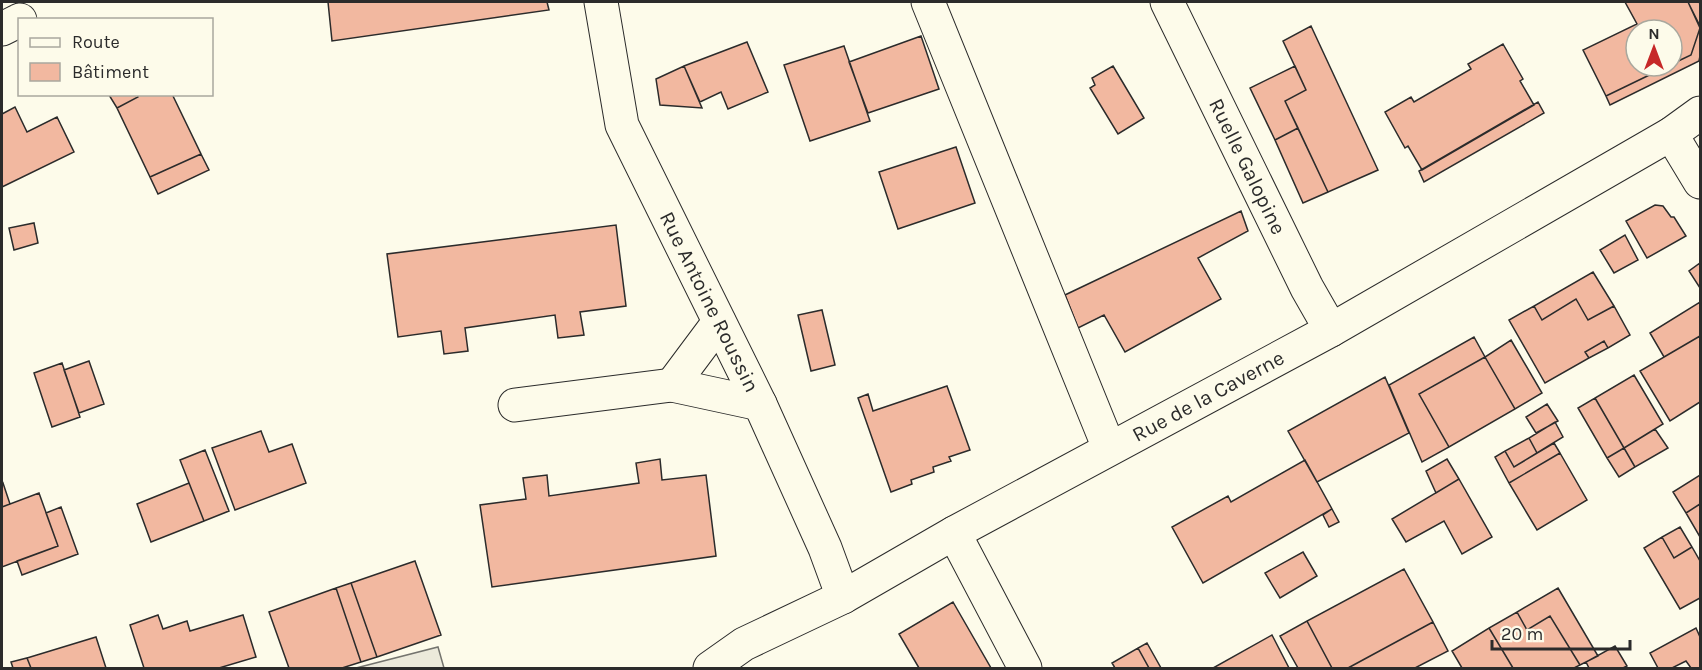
<svg xmlns="http://www.w3.org/2000/svg" width="1702" height="670" viewBox="0 0 1702 670" font-family="Karla,sans-serif">
<style>
.parking{fill:#eceadb;stroke:#74746e;stroke-width:1.5}
.building{fill:#f2b8a0;stroke:#2b2b2b;stroke-width:1.5}
.lines{fill:none;stroke-linecap:round;stroke-linejoin:round}
.minor-casing{stroke:#2b2b2b;stroke-width:35}
.minor{stroke:#fdfbea;stroke-width:33}
.labels{text-anchor:middle;dominant-baseline:central;stroke-width:4.5;stroke-linejoin:round;paint-order:stroke}
.street-label{font-size:21px;fill:#2b2b2b;stroke:#fdfbea}
</style>
<rect width="100%" height="100%" fill="#fdfbea"/>
<!-- parking -->
<path class="parking" d="M438 647 444 668H356Z"/>
<!-- building -->
<path class="building" d="M328 2H547L549 10 332 41Z
M1625 2H1688L1700 28 1691 55 1672 64V30H1636V66H1668L1606 96 1583 50 1637 24Z
M1688 2H1699L1700 4V26Z
M1311 26 1378 170 1328 192 1285 101 1306 90 1283 41Z
M1700 28V56L1699 61 1610 105 1606 96 1668 66H1672V64L1691 55Z
M921 36 939 89 868 113 849 62Z
M747 42 768 92 728 109 721 92 700 102 684 66Z
M1503 44 1523 79 1520 81 1534 105 1422 170 1408 146 1405 148 1385 112 1411 97 1414 102 1471 69 1468 64Z
M844 46 870 121 810 141 784 65Z
M684 66 702 108 660 105 656 79Z
M1113 66 1144 118 1118 134 1090 88 1095 85 1092 78Z
M1295 66 1306 90 1285 101 1298 128 1275 140 1250 88Z
M137 94 138 97 117 108 109 95Z
M137 94H172L201 154 150 177 117 108 138 97Z
M1538 102 1544 113 1424 182 1419 171Z
M15 107 27 132 57 117 74 152 2 187V114Z
M1298 128 1328 192 1303 203 1275 140Z
M956 147 975 203 898 229 879 172Z
M201 154 209 170 158 194 150 177Z
M1655 205 1663 206 1671 217H1674L1686 236 1647 258 1626 221Z
M1241 211 1248 231 1198 258 1221 299 1125 352 1104 315 1078 328 1065 295Z
M34 223 38 243 14 250 9 228Z
M616 225 626 306 580 312 584 335 558 338 555 315 465 328 468 351 444 354 441 331 398 337 387 254Z
M1625 235 1638 260 1614 273 1600 250Z
M1700 263V288L1689 271Z
M1593 272 1614 306 1588 320 1576 299 1542 320 1534 306Z
M1576 299 1588 320 1614 306 1630 335 1608 348 1604 341 1585 352 1589 358 1545 383 1509 320 1534 306 1542 320Z
M1700 302V336L1664 357 1650 333Z
M822 310 835 365 811 371 798 315Z
M1700 336V402L1670 421 1640 371Z
M1474 337 1485 357 1419 394 1449 447 1422 462 1389 385Z
M1511 340 1542 393 1515 409 1485 357Z
M1604 341 1608 348 1589 358 1585 352Z
M1485 357 1515 409 1449 447 1419 394Z
M89 361 104 404 79 413 64 370Z
M62 363 80 417 52 427 34 373Z
M1634 375 1663 424 1624 448 1595 398Z
M1385 377 1409 433 1317 482 1288 431Z
M947 386 970 450 949 457 951 461 933 467 934 472 911 480 912 484 891 492 858 398 868 394 873 411Z
M1595 398 1624 448 1607 458 1578 408Z
M1547 404 1558 421 1536 433 1526 417Z
M1555 422 1563 437 1537 453 1529 438Z
M1655 429 1668 448 1635 467 1624 448Z
M261 431 269 452 292 444 306 483 235 510 212 448Z
M1529 438 1537 453 1514 467 1505 451Z
M1554 443 1560 453 1509 483 1495 457 1505 451 1514 467Z
M1624 448 1635 467 1619 477 1607 458Z
M205 450 229 511 204 521 180 460Z
M1560 453 1587 500 1537 530 1509 483Z
M660 459 662 480 706 475 716 556 492 587 480 505 526 499 523 478 547 475 549 496 639 483 636 463Z
M1447 459 1459 479 1436 493 1426 471Z
M1305 460 1332 509 1203 583 1172 527 1228 496 1231 502Z
M1700 475V504L1686 513 1673 492Z
M1459 479 1492 537 1462 554 1444 521 1406 542 1392 519Z
M3 483 10 504 2 507V484Z
M189 483 204 521 151 542 137 504Z
M39 493 58 546 2 567V507Z
M1700 504V537L1686 513Z
M61 507 78 554 22 575 17 561 58 546 46 513Z
M1332 509 1339 522 1329 527 1323 515Z
M1680 527 1692 547 1674 558 1662 537Z
M1662 537 1674 558 1692 547 1700 561V598L1680 609 1644 548Z
M1303 552 1317 576 1280 598 1265 573Z
M415 561 441 635 377 657 351 583Z
M1404 569 1433 622 1348 668H1332L1307 621Z
M351 583 377 657 361 662 336 588Z
M336 588 361 662 342 668H289L269 612Z
M1558 588 1598 656 1580 665 1550 616 1527 630 1517 612Z
M953 602 991 668H919L899 634Z
M1517 612 1527 630 1550 616 1580 665 1574 668H1513L1489 628Z
M158 615 163 629 187 621 190 631 243 615 256 657 219 668H144L130 625Z
M1307 621 1332 668H1298L1280 636Z
M1433 622 1448 651 1415 668H1348Z
M1489 628 1513 668H1462L1452 651Z
M1696 628 1700 637V668H1691L1686 661 1672 668H1658L1650 653Z
M1272 635 1289 668H1213Z
M96 637 106 668H31L27 658Z
M1147 643 1161 668H1149L1138 648Z
M1615 646 1627 666 1623 668H1589L1586 662Z
M1138 648 1149 668H1115L1112 663Z
M27 658 31 668H13L11 662Z"/>
<g class="lines">
<defs>
<g id="minor">
<path id="s1" d="M601 2 622 125 760 404 825 548 843 597"/>
<path d="M928 2 1109 448"/>
<path id="s2" d="M1167 2 1307 288 1331 330"/>
<path d="M2 29 20 20"/>
<path d="M1671 134 1700 182"/>
<path d="M672 385 719 322"/>
<path d="M515 405 672 385 760 404"/>
<path d="M954 533 1025 668"/>
<path id="s3" d="M710 668 744 644 843 597 954 533 1331 330 1671 134 1700 113"/>
</g>
</defs>
<!-- minor casing -->
<use href="#minor" class="minor-casing"/>
<!-- minor -->
<use href="#minor" class="minor"/>
</g>
<g class="labels">
<!-- street labels -->
<g class="street-label">
<text stroke="none"><textPath href="#s2" startOffset="183">Ruelle Galopine</textPath></text>
<text stroke="none"><textPath href="#s1" startOffset="322">Rue Antoine Roussin</textPath></text>
<text stroke="none"><textPath href="#s3" startOffset="568">Rue de la Caverne</textPath></text>
</g>
</g>
<!-- border -->
<rect width="1702" height="670" fill="none" stroke="#2b2b2b" stroke-width="6"/>
<!-- legend -->
<rect x="18" y="18" width="195" height="78" fill="#fdfbea" stroke="#a9a89e" stroke-width="1.5"/>
<rect x="30" y="38" width="30" height="9" fill="#fdfbea" stroke="#a9a89e" stroke-width="1.5"/>
<text x="72" y="48" font-size="18" fill="#2b2b2b">Route</text>
<rect x="30" y="63" width="30" height="18" fill="#f2b8a0" stroke="#a9a89e" stroke-width="1.5"/>
<text x="72" y="78" font-size="18" fill="#2b2b2b">Bâtiment</text>
<!-- north arrow -->
<g transform="translate(1654 48)"><circle r="28" fill="#fdfbea" stroke="#a9a89e" stroke-width="1.5"/>
<path d="M0-4.5L10 22L0 15L-10 22Z" fill="#c62828"/>
<text y="-9" font-size="16" font-weight="bold" text-anchor="middle" fill="#2b2b2b">N</text>
</g>
<!-- scale -->
<path d="M1492 640v9h138v-9" fill="none" stroke="#2b2b2b" stroke-width="3"/>
<text x="1501" y="640" font-size="18" fill="#2b2b2b" stroke="#fdfbea" stroke-width="4.5" paint-order="stroke">20 m</text>
</svg>
